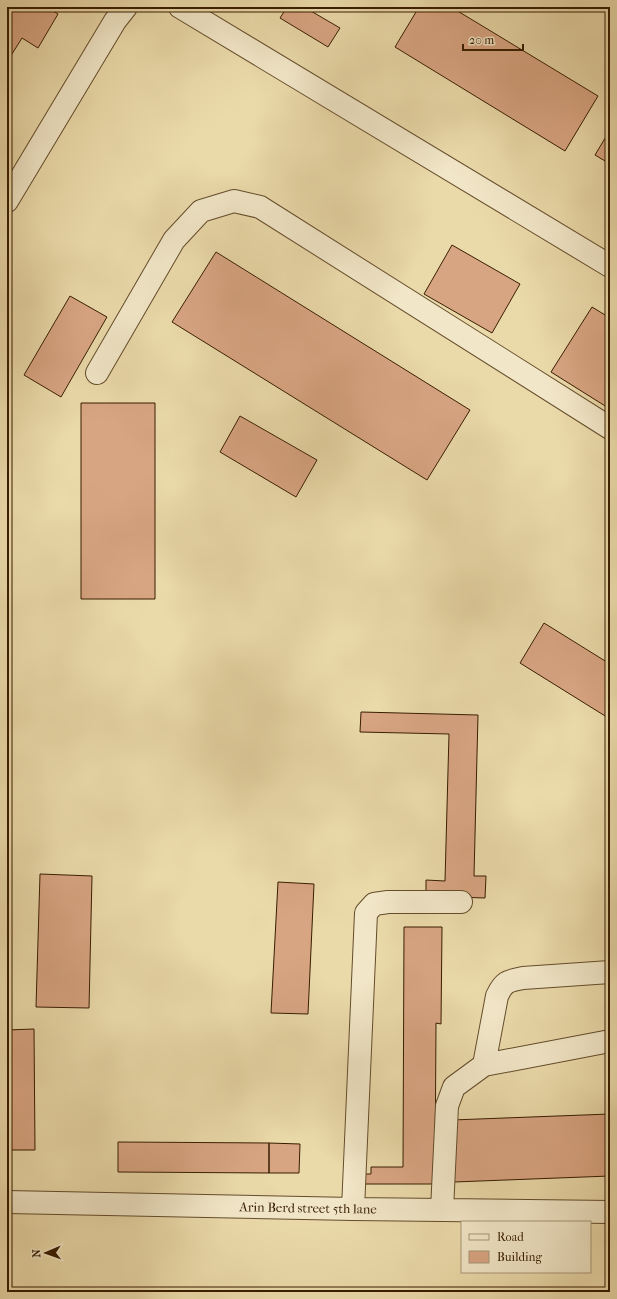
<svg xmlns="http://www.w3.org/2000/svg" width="617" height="1299" viewBox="0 0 617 1299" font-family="'IM FELL French Canon',serif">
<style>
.building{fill:#d8a582;stroke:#381d01}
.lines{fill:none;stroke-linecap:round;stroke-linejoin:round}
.minor-casing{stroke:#644c2b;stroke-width:24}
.minor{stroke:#f1e6c7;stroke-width:22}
.labels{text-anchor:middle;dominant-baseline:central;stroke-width:4;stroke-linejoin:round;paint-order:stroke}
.street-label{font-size:13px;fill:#381d01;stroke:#f1e6c7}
</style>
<rect width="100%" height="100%" fill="#ead9a9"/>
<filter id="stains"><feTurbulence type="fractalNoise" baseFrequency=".005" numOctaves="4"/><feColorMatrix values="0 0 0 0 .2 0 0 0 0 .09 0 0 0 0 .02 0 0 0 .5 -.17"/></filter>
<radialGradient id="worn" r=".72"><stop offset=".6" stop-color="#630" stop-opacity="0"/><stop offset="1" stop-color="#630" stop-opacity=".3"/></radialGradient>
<!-- building -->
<path class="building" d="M7 7H47L58 14 38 48 22 38 7 62Z
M287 7H304L340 28 328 47 280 18Z
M419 7H451L598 96 565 151 395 47Z
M610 130V164L595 155Z
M452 245 520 284 492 333 424 294Z
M216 252 470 410 427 480 172 322Z
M70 296 107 317 61 397 24 375Z
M592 307 610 318V409L551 372Z
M81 403H155V599H81Z
M240 416 317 460 296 497 220 452Z
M544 623 610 664V719L520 663Z
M361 712 478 715 474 876H486L485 898 426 896V880L445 881 449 734 360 732Z
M40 874 92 876 89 1008 36 1007Z
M278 882 314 884 308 1014 271 1013Z
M404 927H442L441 1024 436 1023 435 1184H360V1174H371V1167H403Z
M34 1029 35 1150H7V1030Z
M610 1114V1176L454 1182 452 1120Z
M118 1142 269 1143V1173L118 1172Z
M269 1143 300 1144 299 1173H269Z"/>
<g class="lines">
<defs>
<path id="minor" d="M180 7 610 266
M7 201 115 21 126 7
M97 373 174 240 201 211 234 201 260 207 610 428
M484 1065 497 996C504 981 508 981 523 978L610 972
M7 1202 353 1209 610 1212
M353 1209 366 913 374 904 388 902H461
M442 1210 447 1106 454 1087 484 1065 610 1041"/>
</defs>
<!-- minor casing -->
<use href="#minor" class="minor-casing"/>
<!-- minor -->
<use href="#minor" class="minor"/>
</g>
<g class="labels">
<!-- street labels -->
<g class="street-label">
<text transform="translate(308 1208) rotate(1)">Arin Berd street 5th lane</text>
</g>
</g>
<!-- margin -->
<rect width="617" height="1299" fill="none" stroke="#ead9a9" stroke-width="24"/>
<rect x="8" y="8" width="601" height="1283" fill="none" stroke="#381d01" stroke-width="2"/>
<rect x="12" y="12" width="593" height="1275" fill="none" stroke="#381d01"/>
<!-- legend -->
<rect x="461" y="1221" width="130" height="52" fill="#f1e6c7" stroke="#a79678"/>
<rect x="469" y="1234" width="20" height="6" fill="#f1e6c7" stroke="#a79678"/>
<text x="497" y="1241" font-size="12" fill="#381d01">Road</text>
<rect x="469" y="1251" width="20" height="12" fill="#d8a582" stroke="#a79678"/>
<text x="497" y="1261" font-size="12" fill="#381d01">Building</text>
<!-- north arrow -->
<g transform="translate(46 1253) rotate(268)" stroke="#f1e6c7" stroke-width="3" paint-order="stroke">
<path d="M0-3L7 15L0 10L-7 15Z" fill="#381d01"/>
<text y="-6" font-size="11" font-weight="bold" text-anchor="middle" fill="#381d01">N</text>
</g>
<!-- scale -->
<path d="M463 44v6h60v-6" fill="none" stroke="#381d01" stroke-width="2"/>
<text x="469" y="44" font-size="12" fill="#381d01" stroke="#f1e6c7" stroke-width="3" paint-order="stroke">20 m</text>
<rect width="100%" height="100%" filter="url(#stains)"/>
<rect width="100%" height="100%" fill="url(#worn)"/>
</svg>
